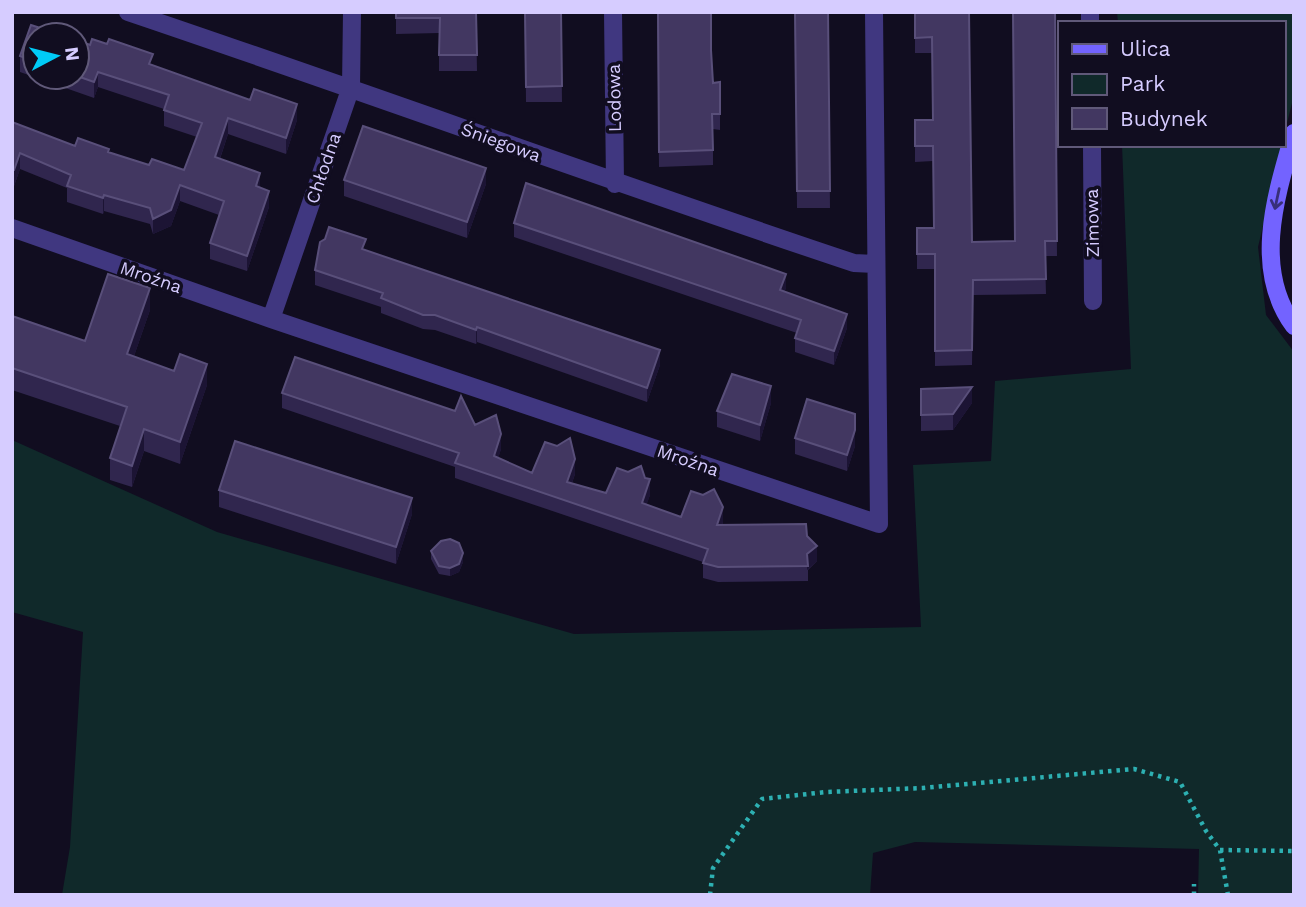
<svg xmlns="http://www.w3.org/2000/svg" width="1306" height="907" viewBox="0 0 1306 907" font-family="'Work Sans',sans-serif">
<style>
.green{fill:#10292a}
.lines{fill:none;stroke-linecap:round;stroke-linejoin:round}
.path{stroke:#2db0b2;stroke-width:4.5;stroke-dasharray:3.5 5;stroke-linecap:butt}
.street{stroke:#403780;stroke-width:18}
.secondary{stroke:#7363ff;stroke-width:18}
.wall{fill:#30264e}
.shaded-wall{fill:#1c1434}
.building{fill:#423761;stroke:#594f7a;stroke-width:2}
.oneway{stroke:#382f79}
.labels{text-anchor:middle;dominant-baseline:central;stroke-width:7;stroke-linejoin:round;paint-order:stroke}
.street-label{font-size:18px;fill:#d6ccff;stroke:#110d20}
</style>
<rect width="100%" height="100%" fill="#110d20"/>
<!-- green -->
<path class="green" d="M1117 12H1294V95L1283 139V23H1118Z
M1122 145H1282L1258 247 1266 315 1294 352V895H1198L1199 849 915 842 873 853 870 895H62L70 847 83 632 12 612V440L217 532 574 634 921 627 913 465 991 461 995 381 1131 369Z"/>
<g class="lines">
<!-- path -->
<path class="path" d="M1220 850 1294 851
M710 895 713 868 762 799 826 792 923 788 1134 769 1180 782 1206 831 1220 850 1228 895
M1194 895V884"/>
<!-- street -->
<path class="street" d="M128 12C371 94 611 182 854 263L875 264
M613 12 615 184
M1090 12V23
M1092 145 1093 301
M12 228 271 319 879 524 874 12
M271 319 351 87 352 12"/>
<!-- secondary -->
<path class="secondary" d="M1294 133C1276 195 1252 269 1294 326"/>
</g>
<!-- wall -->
<path class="wall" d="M396 12H476L477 71H439V33L396 34Z
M525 12H561L562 102H526Z
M657 12 711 50 713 83 720 82V130L713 129V165L659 167Z
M795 12H828L830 208H797Z
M915 12H969L972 242 1015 241 1055 12 1057 256H1045L1046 294 973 295 972 365 935 366V269H917V244L934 228 933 161 915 162V120H933L932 53H915Z
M35 35V77H77V40L153 65 297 120 286 154 228 134 220 159 260 188 269 207 247 271 210 259V243L219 215 180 201 171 226 153 234 150 224 104 211 103 214 67 202V188L20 169 14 186 12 185V122L75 146 109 153 149 165 184 170 197 137 164 126V109L98 87 94 98 20 72V56Z
M344 180 486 184 467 238 344 196Z
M514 223 786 288 784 292 847 328 834 365 795 352V338L797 333 514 237Z
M366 251 660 365 647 402 477 342 476 344 435 330 423 329 381 313V307L315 285V270Z
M150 310 134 356 174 371 207 385 180 464 144 451 132 487 110 480V458L120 426 12 390V316L85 341Z
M921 389 972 403 953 430 921 431Z
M282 393 475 425 501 449 498 458 532 473 575 474 572 483 606 493 650 495 646 505 681 517 723 522 722 525 807 536 817 561 808 570V581L718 582 703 578V562L455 478V467L282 408Z
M771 403 760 441 717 427V411Z
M795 438 855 446 847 471 795 454Z
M219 490 412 514 396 564 219 507Z
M431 551 463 562 459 572 450 576 439 574 431 559Z"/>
<!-- shaded-wall -->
<path class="shaded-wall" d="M98 72V87L94 98V82Z
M297 104V120L286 154V138Z
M228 118V134L215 173V157Z
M20 153V169L14 186V170Z
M486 168V184L467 238V222Z
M260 173V189L256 186Z
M180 185V201L171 226 153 234V219Z
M269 191V207L247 271V256Z
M104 195V211L103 214V198Z
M786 274V288L780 304V290Z
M150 288V310L127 376V354Z
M847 314V328L834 365V351Z
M477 327V342L476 344V330Z
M660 350V365L647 402V388Z
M207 364V385L180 464V442Z
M771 386V403L760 441V425Z
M972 387V403L953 430V414Z
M144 429V451L132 487V466Z
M855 430V446L847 471V455Z
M501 434V449L494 472V456Z
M575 459V474L567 497V482Z
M650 479V495L642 519V503Z
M412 498V514L396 564V547Z
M723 507V522L717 540V525Z
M817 546V561L807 570V554Z
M463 553V562L459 572 450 576V568Z"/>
<!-- building -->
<path class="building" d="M396 12H476L477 55H439L440 18H396Z
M525 12H561L562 86 526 87Z
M658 12H711V50L713 83 720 82V114H712L713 150 659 152Z
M795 12H828L830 191H797Z
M915 12H969L972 242 1015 241 1013 12H1055L1057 241H1045L1046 279 973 280 972 350 935 351V254H917V228H934L933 146H915V120H933L932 37 915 38Z
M31 25 62 35H35V62L20 56Z
M92 39 107 44 109 39 153 54 149 64 250 100 254 89 297 104 286 138 228 118 215 157 260 173 256 186 269 191 247 256 210 243 224 201 180 185 171 210 153 219 150 208 104 195 103 198 67 186 71 175 20 153 14 170H12V122L75 146 78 138 109 149 108 152 149 165 152 159 184 170 202 123 164 110 169 95 98 72 94 82 77 76V40L90 45Z
M363 126 486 168 467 222 344 180Z
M526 183 786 274 780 290 847 314 834 351 795 338 801 320 514 223Z
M329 227 366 239 362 249 660 350 647 388 477 327 476 330 435 315H423L381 298 383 293 315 270 320 242 325 239Z
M108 274 150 288 127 354 174 371 180 354 207 364 180 442 144 429 132 466 110 458 127 407 12 368V316L85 341Z
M295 357 455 411 461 396 475 425 496 415 501 434 494 456 532 473 545 442 557 446 570 438 575 459 567 482 606 493 617 468 628 472 641 466 645 478 650 479 642 503 681 517 691 491 703 495 714 489 723 507 717 525 806 524 807 536 817 546 807 554 808 566 718 567 703 563 708 549 455 463 459 453 282 393Z
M732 374 771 386 760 425 717 411Z
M972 387 953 414 921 415V389Z
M807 399 855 414V430L847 455 795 438Z
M235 441 412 498 396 547 219 490Z
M450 539 459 543 463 553 459 564 450 568 439 566 431 551 441 541Z"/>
<!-- one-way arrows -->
<defs><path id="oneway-shaft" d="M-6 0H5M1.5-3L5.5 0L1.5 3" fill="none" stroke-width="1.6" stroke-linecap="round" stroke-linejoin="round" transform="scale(1.75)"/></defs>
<use class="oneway" href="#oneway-shaft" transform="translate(1277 199) rotate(102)"/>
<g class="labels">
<!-- street labels -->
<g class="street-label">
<text transform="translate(614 98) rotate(-91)">Lodowa</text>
<text transform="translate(501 142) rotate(20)">Śniegowa</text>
<text transform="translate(323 168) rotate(-71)">Chłodna</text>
<text transform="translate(1092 223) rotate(-91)">Zimowa</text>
<text transform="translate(151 277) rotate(19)">Mroźna</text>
<text transform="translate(688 460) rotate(19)">Mroźna</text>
</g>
</g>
<!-- border -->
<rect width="1306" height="907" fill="none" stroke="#d6ccff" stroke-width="28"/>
<!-- legend -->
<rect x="1058" y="21" width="228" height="126" fill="#110d20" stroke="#605979" stroke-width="2"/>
<rect x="1072" y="44" width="35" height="10" fill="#7363ff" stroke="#605979" stroke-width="2"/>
<text x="1120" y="56" font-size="21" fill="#d6ccff">Ulica</text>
<rect x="1072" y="74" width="35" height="21" fill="#10292a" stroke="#605979" stroke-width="2"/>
<text x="1120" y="91" font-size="21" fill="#d6ccff">Park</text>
<rect x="1072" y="108" width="35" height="21" fill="#423761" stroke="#605979" stroke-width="2"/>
<text x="1120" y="126" font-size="21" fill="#d6ccff">Budynek</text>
<!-- north arrow -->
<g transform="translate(56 56) rotate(83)"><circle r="33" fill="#110d20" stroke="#605979" stroke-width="2"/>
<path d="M0-5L12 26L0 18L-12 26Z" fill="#00cbf7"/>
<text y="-10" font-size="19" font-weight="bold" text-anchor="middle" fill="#d6ccff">N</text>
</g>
</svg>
